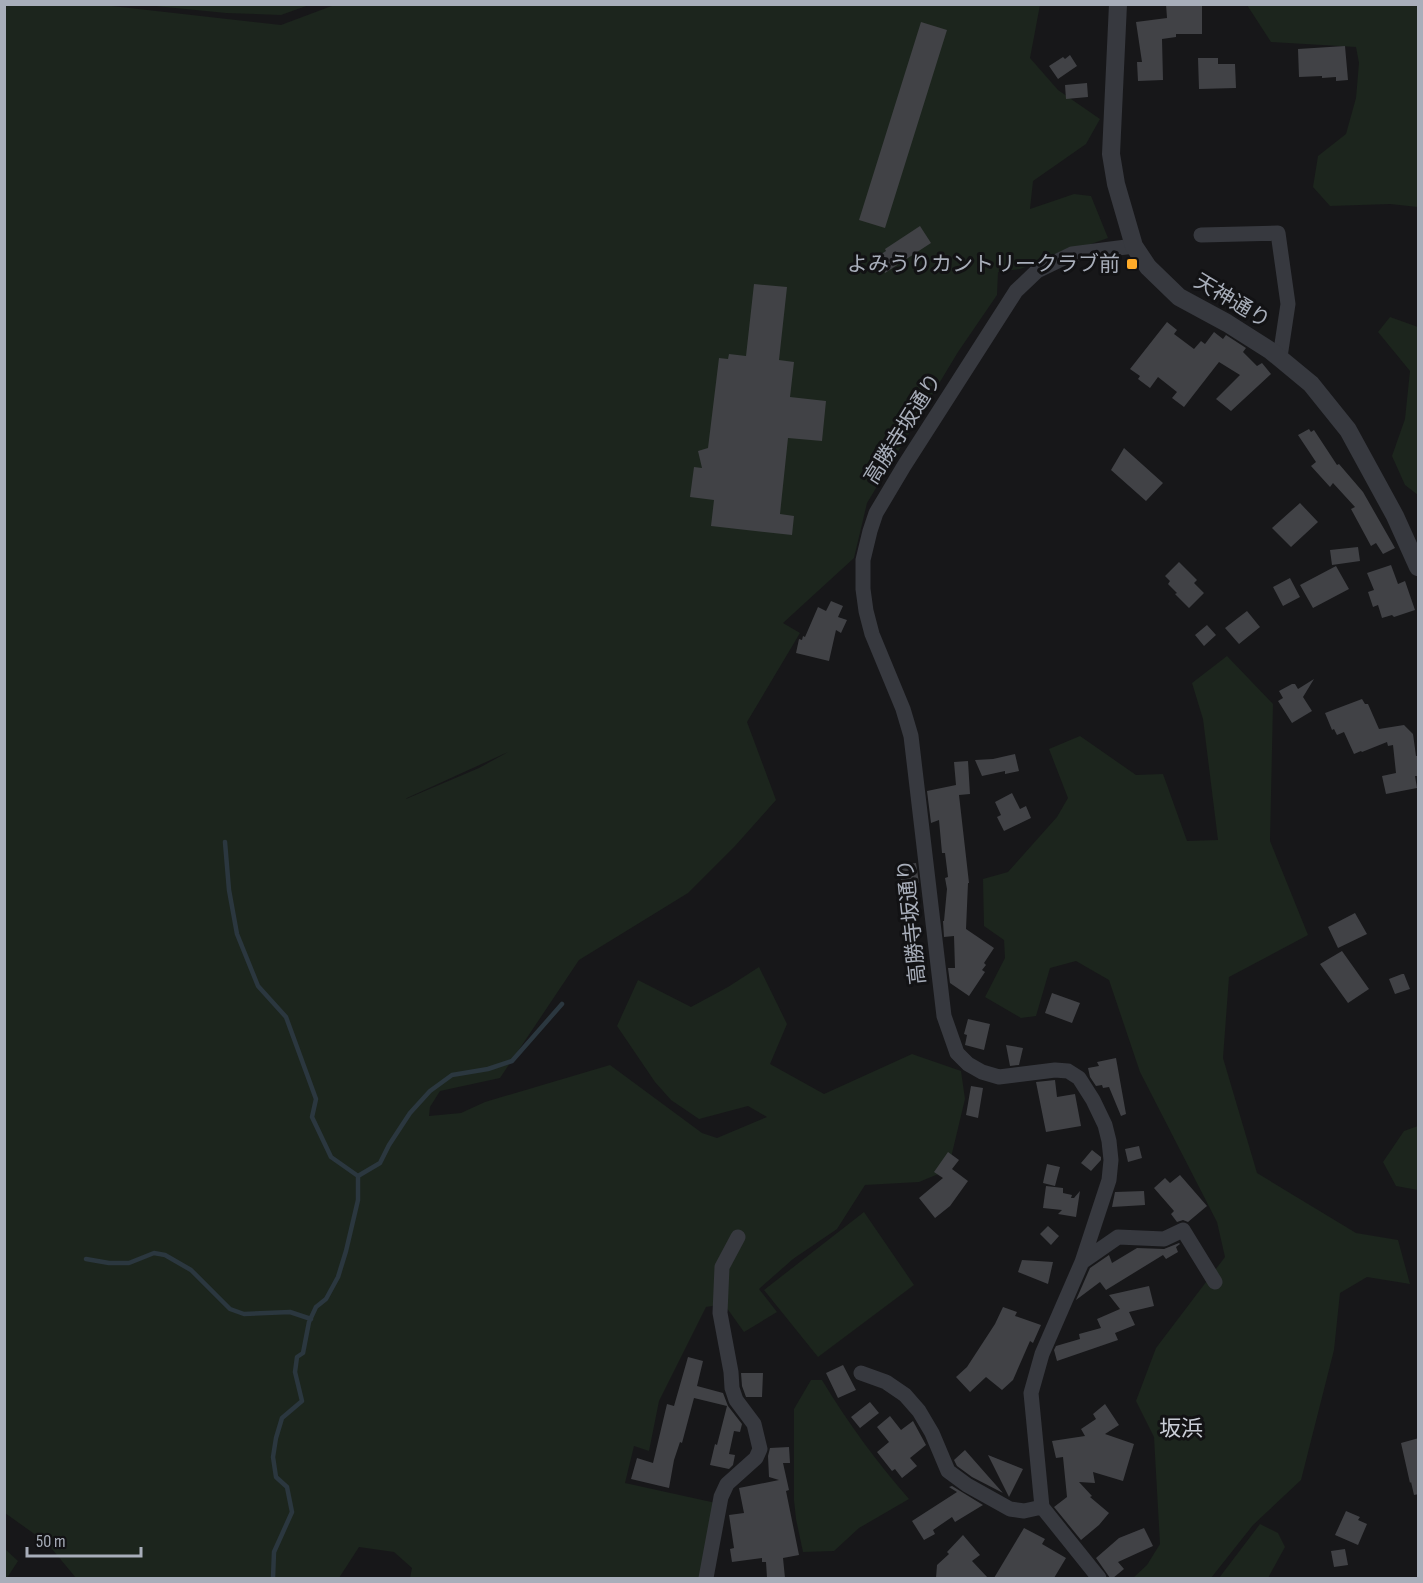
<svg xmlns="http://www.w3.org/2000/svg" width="1423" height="1583" viewBox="0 0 1423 1583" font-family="'Sofia Sans Condensed','Noto Sans JP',sans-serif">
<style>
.green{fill:#1c251d;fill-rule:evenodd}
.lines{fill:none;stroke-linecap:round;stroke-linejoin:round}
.stream{stroke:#2b373f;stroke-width:4.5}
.building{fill:#414246}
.minor{stroke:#37393f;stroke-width:15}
.tertiary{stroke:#37393f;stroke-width:18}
.poi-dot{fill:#ffab29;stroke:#121214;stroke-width:2}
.labels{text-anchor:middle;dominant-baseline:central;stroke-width:6;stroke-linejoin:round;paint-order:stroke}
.poi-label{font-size:21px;fill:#a8aeba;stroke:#121214;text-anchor:end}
.street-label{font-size:21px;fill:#a8aeba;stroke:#121214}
.neighbourhood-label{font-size:22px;fill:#c9cdd6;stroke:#121214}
</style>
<rect width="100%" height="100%" fill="#171719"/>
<!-- green -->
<path class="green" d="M337 4 1040 5 1030 58 1058 90 1100 119 1086 144 1033 181 1030 209 1074 194 1091 196 1108 238 1020 269 998 272 997 295 958 352 867 503 854 558 783 623 800 633 747 722 776 800 735 846 688 893 579 960 500 1078 440 1091 430 1107 429 1116 461 1113 485 1102 610 1065 702 1133 717 1138 767 1117 748 1106 699 1119 671 1100 655 1082 617 1026 638 980 691 1007 728 987 759 967 787 1024 770 1064 824 1094 912 1054 961 1071 965 1099 948 1170 919 1182 865 1185 837 1229 793 1259 759 1289 777 1312 744 1332 724 1304 706 1307 659 1401 649 1451 634 1446 625 1483 716 1503 700 1578H410L412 1568 394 1552 359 1547 339 1578H76L47 1543 5 1513V5H103L281 25ZM508 752 479 768 406 799 407 798Z
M145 5H309L281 15 226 13Z
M1247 5H1418V207L1390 204 1330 206 1313 187 1318 156 1346 134 1356 98 1359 63 1356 47 1271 42Z
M1390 317 1418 327V495L1405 485 1392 456 1405 419 1410 371 1378 332Z
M1227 656 1273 704 1270 841 1308 935 1229 977 1223 1058 1257 1173 1356 1233 1398 1240 1410 1284 1367 1277 1340 1293 1334 1350 1301 1480 1253 1525 1211 1578H1133L1147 1565 1160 1544 1154 1437 1136 1401 1156 1348 1225 1257 1217 1222 1140 1072 1109 980 1076 961 1050 968 1036 1016 1021 1018 985 997 1005 958 1004 940 984 926 983 879 1008 872 1057 817 1068 798 1049 749 1080 736 1136 775 1163 774 1187 841 1218 840 1203 719 1192 683Z
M1418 1126V1190L1396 1186 1383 1162 1404 1131Z
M864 1212 914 1285 818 1357 764 1290Z
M811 1380H822C848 1423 876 1461 909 1499L859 1528 834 1551 803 1552 796 1519 794 1500V1409Z
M1260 1524 1278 1533 1285 1547 1268 1578H1219Z
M5 1549 18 1561 7 1578H5Z"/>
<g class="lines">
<!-- stream -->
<path class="stream" d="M225 842 229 890 237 934 258 986 286 1017 316 1099 312 1117 331 1157 358 1176V1200L346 1251 338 1277 326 1299 316 1307 309 1322 303 1353 297 1357 295 1372 302 1401 282 1418 276 1438 273 1457 276 1477 287 1487 292 1512 274 1552 273 1578
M358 1176 380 1163 389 1145 410 1113 430 1091 452 1075 488 1069 512 1061 562 1004
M86 1259 109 1263H129L154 1253 165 1255 191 1270 230 1309 244 1314 290 1312 311 1319"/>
</g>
<!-- building -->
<path class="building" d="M1166 4H1202V34H1176V37L1162 39 1163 80 1138 81 1137 62H1142L1136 22 1167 18Z
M921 22 947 30 885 228 859 220Z
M1345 46 1348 80 1336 81V77L1322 78V76L1299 77 1298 49Z
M1070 55 1077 66 1058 79 1049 66 1063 57 1065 59Z
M1198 58H1218V64H1235L1236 88 1199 89Z
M1087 83 1088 97 1066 99 1065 85Z
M920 226 931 243 885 273 875 258 886 251 885 249Z
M754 284 787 287 779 360 794 362 790 397 826 401 822 441 788 438 780 514 794 516 792 535 711 526 714 500 690 497 694 467 702 468 698 451 708 448 719 358 728 359 729 354 746 356Z
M1167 322 1177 330 1174 334 1194 349 1201 341 1205 344 1214 332 1223 339 1226 335 1246 348 1243 352 1257 366 1262 363 1271 374 1231 411 1216 399 1240 375 1219 362 1184 407 1172 398 1177 392 1158 377 1150 388 1138 379 1140 376 1130 369Z
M1309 429 1311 432 1314 430 1337 465 1339 464 1363 492 1395 548 1383 554 1376 543 1371 546 1351 509 1355 507 1333 483 1330 487 1311 466 1316 462 1298 435Z
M1124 448 1163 483 1146 501 1111 470Z
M1300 503 1318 522 1291 547 1272 528Z
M1358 547 1360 561 1332 565 1330 550Z
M1179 562 1197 580 1194 583 1204 593 1189 608 1175 594 1177 593 1168 584 1170 581 1165 576Z
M1391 565 1398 584 1405 581 1415 610 1394 617 1392 615 1382 618 1378 605 1373 607 1368 592 1374 590 1367 573Z
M1336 566 1349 589 1313 608 1300 585Z
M1290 578 1300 597 1283 606 1273 587Z
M831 601 843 606 838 617 847 620 841 633 836 630 829 661 796 653 799 639 802 640 803 636 805 637 818 607 826 611Z
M1247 611 1260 627 1239 644 1225 628Z
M1207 625 1216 635 1204 646 1195 635Z
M1314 679 1303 697 1312 711 1292 723 1278 701 1283 698 1279 691 1292 684H1295L1298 689Z
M1362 699 1365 704H1368L1379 729 1404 725 1413 734 1416 756H1419V776H1415L1417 788 1386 794 1382 776 1396 773 1393 745 1388 746 1387 742 1362 752 1361 751 1354 754 1344 732 1337 735 1334 729 1332 730 1325 713Z
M1015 754 1019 771 1005 774V771L982 776 975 760 993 759Z
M968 761 970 794 959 795 969 883H968L966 929 994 948 984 963 986 965 982 970 985 972 969 996 950 983 948 968H955L954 936 944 937 943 921H944L947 889 945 878 948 877 945 853H942L939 820 931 823 927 791 956 785 954 762Z
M1012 793 1020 809 1026 806 1031 818 1004 831 997 817 1001 815 995 802Z
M916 863 919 883 905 885 904 880 901 881 899 865Z
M1355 913 1367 934 1338 948 1328 927Z
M1342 951 1369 989 1348 1003 1320 964Z
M1402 974H1404L1410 989 1395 994 1389 979Z
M1052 993 1080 1003 1072 1023 1045 1013Z
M968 1019 990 1024 984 1050 965 1045 967 1035 964 1034Z
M1006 1045 1023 1048 1019 1065 1010 1066Z
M1116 1058 1126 1114 1121 1116 1109 1087 1103 1088 1102 1085 1096 1086 1090 1077 1088 1068 1099 1066 1097 1062Z
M1055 1080 1057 1097 1075 1094 1081 1126 1046 1132 1036 1082Z
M971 1086 983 1088 978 1118 966 1115Z
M1139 1146 1142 1158 1128 1162 1125 1149Z
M1092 1150 1101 1157V1160L1091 1171 1081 1163Z
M948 1152 959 1160 952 1169 968 1181 950 1206 935 1218 919 1198 943 1178 934 1172Z
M1047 1164 1060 1167 1055 1186 1043 1183Z
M1180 1175 1207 1206 1188 1222 1183 1220 1177 1222 1171 1214 1174 1211 1154 1188 1165 1178 1170 1183Z
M1046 1186 1063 1188V1193L1072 1195 1071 1198H1074L1080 1191 1076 1217 1058 1214 1062 1210 1043 1208Z
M1144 1191 1145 1205 1112 1207 1115 1192Z
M1048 1226 1059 1236 1051 1245 1040 1234Z
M1179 1243 1180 1244 1176 1247 1178 1252 1166 1259 1163 1255 1106 1290 1100 1282 1076 1300 1090 1268 1109 1255 1112 1263 1137 1248 1164 1249Z
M1022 1260 1053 1262 1048 1284 1018 1272Z
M1149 1286 1154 1306 1129 1312 1135 1325 1115 1333 1118 1340 1057 1361 1054 1350 1056 1346 1080 1339 1079 1334 1101 1328 1097 1319 1120 1309 1109 1295Z
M1003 1307 1017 1312 1015 1316 1041 1325 1033 1343 1030 1341 1013 1380 1002 1390 986 1377 970 1392 956 1377 967 1367 995 1324Z
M688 1357 703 1361 697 1386 723 1393 728 1406 742 1424 740 1432 734 1431 729 1454 735 1455 733 1465 729 1469 710 1465 715 1444 717 1445 727 1406 694 1398 682 1443 680 1442 674 1460 669 1488 631 1479 637 1458 653 1463 667 1404 674 1406Z
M843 1365 856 1390 838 1398 826 1373Z
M741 1373H763L762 1397H746L742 1386Z
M870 1402 879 1413 860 1428 851 1417Z
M1105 1404 1119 1425 1105 1434 1134 1444 1123 1481 1093 1472 1095 1483 1079 1482 1092 1496 1090 1497 1109 1513 1099 1525 1081 1540 1054 1507 1067 1497 1063 1457 1056 1458 1052 1441 1085 1436 1081 1429 1096 1419 1093 1414Z
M890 1416 901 1430 913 1421 926 1445 910 1458 917 1466 902 1478 895 1469 892 1471 877 1452 889 1442 877 1427Z
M1419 1438V1494L1414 1495 1411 1482 1410 1483 1401 1443Z
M789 1447 790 1463H783L789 1490 786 1491 799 1555 783 1558 785 1578H767L766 1562H762V1558L732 1562 730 1549 734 1548 729 1515 744 1513 739 1488 779 1480 769 1477 768 1456 770 1448Z
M965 1450 987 1475 1003 1493 972 1477 957 1466 954 1460Z
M988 1455 1023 1469 1009 1497Z
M952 1486 983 1505 955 1522 952 1517 933 1530 935 1534 924 1540 912 1521 957 1492 949 1487Z
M1346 1511 1360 1517 1358 1520 1367 1524 1358 1545 1335 1535Z
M1024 1528 1045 1539 1042 1544 1066 1558 1054 1578H994Z
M1144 1528 1153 1546 1118 1562 1124 1569 1113 1578H1110L1096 1558 1119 1538Z
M963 1535 980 1555 972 1561 988 1578H936L937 1565 949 1554 947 1552Z
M1345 1549 1348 1565 1334 1567 1331 1551Z"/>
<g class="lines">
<!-- minor -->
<path class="minor" d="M1201 235 1278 233 1288 304 1280 357
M1082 1262 1118 1237 1164 1239 1183 1230 1215 1282
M861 1373 886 1382 905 1395 919 1411 932 1433 948 1471 967 1485 1010 1509 1024 1511 1042 1507
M706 1578 721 1497 727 1484 756 1458 760 1449 754 1424 736 1400 732 1388 731 1372 720 1313 722 1267 738 1237
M1099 1578 1042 1507 1031 1393 1042 1354 1082 1262 1109 1180 1111 1160 1109 1141 1105 1125 1093 1100 1079 1078 1068 1071 1055 1070 999 1077 982 1072 968 1064 957 1053 944 1016 911 736 903 709 872 634 866 611 863 589V560L870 531 876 513 904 466 1016 291 1037 271 1072 254 1134 246"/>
<!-- tertiary -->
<path class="tertiary" d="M1118 4 1111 154 1116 184 1134 246 1148 267 1179 297 1227 323 1271 351 1311 384 1348 430 1395 516 1418 567"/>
</g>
<!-- markers -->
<rect class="poi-dot" x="1126" y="258" width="12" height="12" rx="3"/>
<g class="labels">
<!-- poi labels -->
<g class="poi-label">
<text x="1120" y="264">よみうりカントリークラブ前</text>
</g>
<!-- street labels -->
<g class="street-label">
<text transform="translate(1232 301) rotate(31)">天神通り</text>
<text transform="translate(903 429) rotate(-58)">高勝寺坂通り</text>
<text transform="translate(912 922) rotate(-96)">高勝寺坂通り</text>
</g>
<!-- neighbourhood labels -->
<g class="neighbourhood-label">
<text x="1181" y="1429">坂浜</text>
</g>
</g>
<!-- border -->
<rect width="1423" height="1583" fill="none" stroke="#a8aeba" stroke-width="12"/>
<!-- scale -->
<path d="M27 1547v9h114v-9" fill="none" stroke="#a8aeba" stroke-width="3"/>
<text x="36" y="1547" font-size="18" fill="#a8aeba" stroke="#121214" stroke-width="4.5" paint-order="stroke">50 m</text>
</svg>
